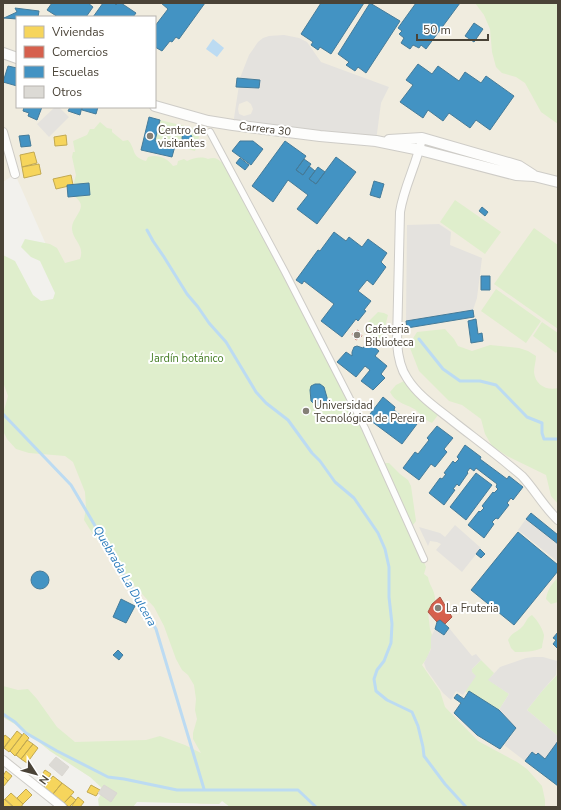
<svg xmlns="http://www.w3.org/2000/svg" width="561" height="810" viewBox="0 0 561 810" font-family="'Nunito Sans',sans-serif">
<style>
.education{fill:#f0ecdf;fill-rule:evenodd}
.green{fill:#dfeecc}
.parking{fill:#e4e2de;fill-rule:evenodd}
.water{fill:#bcdbf2}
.homes{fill:#f6d55c;stroke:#c2a951}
.shops{fill:#d6604d;stroke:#ac5746}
.schools{fill:#4393c3;stroke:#457b99}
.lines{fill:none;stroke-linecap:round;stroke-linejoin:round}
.stream{stroke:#bcdbf2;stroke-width:3}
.building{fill:#dcdad5;stroke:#dbd8d2}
.pedestrian-casing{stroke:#ceccc7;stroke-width:8}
.minor-casing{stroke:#ceccc7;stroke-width:10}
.tertiary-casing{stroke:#ceccc7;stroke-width:12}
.pedestrian{stroke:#fdfdfc;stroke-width:6}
.minor{stroke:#fdfdfc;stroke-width:8}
.tertiary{stroke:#fdfdfc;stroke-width:10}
.poi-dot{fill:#858077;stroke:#fff;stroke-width:1.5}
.labels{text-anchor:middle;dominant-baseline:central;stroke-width:4;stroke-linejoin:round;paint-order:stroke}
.street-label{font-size:11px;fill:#4a4337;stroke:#fff}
.poi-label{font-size:11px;fill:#4a4337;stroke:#fff;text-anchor:start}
.park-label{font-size:11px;fill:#477f27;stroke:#fff}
.water-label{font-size:12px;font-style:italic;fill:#2b7bbb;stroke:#fff}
</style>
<rect width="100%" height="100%" fill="#f2f1ed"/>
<!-- education -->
<path class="education" d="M3 3H558V807H238L227 796 219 804H201L90 777 50 751 23 729 3 717V331L68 312 55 265 15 174 3 182ZM17 17H155V107H17Z"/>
<!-- green -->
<path class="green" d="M475 3H558V124L541 112 525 83 516 77 502 73 496 67 492 52 490 29 484 15Z
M160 120 201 130 195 151 155 141Z
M100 122 107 128 112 129V132L123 141 128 140C136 149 131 157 146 161L148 157C158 154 167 158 173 166L177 165 178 161 184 159 187 161C194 158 201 156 208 159 214 157 217 158 221 162L227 163 381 463H389L400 474 408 480 411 486 416 521 410 529 426 567 424 574 428 577C429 585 436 592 435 601L432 604 428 612 430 629 433 638V643L427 658 422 665 440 691 445 707 478 741 517 762 527 769 542 786 545 800V807H230L222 801 219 804 137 802 133 807H99L98 799 104 790 90 777 50 751 23 729 3 717V686L18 690 28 689 37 699 57 727 75 742 146 740 160 736 185 745 201 753 193 739V733L197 719 195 710 196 699 194 685 188 675 182 670 176 659 164 626 154 607 132 583 127 581 117 572 108 553 94 536 84 520 86 508 85 492 73 462 65 456 29 453 16 449 7 439 3 431V414L8 396 3 382V255L15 261 33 295 41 301 53 299 55 293 40 261 31 257 21 247 25 239 50 244 57 248 65 263 80 259C85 245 73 241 72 229 71 216 91 208 74 196L73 186 76 175 72 157 73 152H75L73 141 87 135 90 129H94Z
M455 200 501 232 485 254 440 222Z
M534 228 558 245V329L494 284Z
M496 289 541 321 526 343 481 311Z
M378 312 384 313 388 315 384 331 385 338 378 340 364 329 368 322Z
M542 322 558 333V350L556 353 533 336Z
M445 329 454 339 458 346 472 351 490 345 519 348 528 351 536 356C536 361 534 367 534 372 535 385 547 391 558 388V504L551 496 546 475 507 456 492 446 485 434 481 419 462 405 449 401 419 371 410 348 412 340 417 332Z
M404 381C415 393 429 402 438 415L432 423C425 420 422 416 417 411 407 403 397 405 390 392L396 385Z
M558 578V602L551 604 546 599C547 591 551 584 558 578Z
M532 615C537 620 542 627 544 635 544 639 542 643 542 648 534 652 524 652 515 652L511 648 508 640C512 632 516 633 522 627 526 623 527 617 532 615Z
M481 660 494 673 489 680 509 694 499 710 470 692 468 693 465 691 475 676 472 672V669Z
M558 674V736L527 710 542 691Z"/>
<!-- parking -->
<path class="parking" d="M284 35 299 38 307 42 321 62 389 87 381 103 376 141 233 125 240 78 249 55 258 42 263 38 269 36ZM247 101 251 104 253 109 251 114 244 116 239 114 238 109 239 104Z
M55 107H59L69 117 49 137 37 124Z
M439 224 451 232 450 245 482 258 477 298 473 310 406 321 407 225Z
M526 519 558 544V562L518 530Z
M455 525 481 548 462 572 436 550 441 544 437 542 430 541 428 546 419 527 440 533 445 537Z
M449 628 472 656 476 654 481 660 472 669V672L476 676 463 695 456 691 451 700 443 693 426 669 424 663 431 649V637L435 629 444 635Z
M534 657H543L557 661 556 675 542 691 527 710 558 736V741L545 759 538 753 536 755 532 752 525 761 504 745 516 729 499 710 509 694 488 680 500 667 526 658Z"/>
<!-- water -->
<path class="water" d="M213 39 224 48 217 57 206 49Z"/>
<!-- homes -->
<path class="homes" d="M66 135 67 145 55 146 54 137Z
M34 152 37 163 22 167 20 155Z
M39 164 41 174 24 178 22 167Z
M71 175 73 185 56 189 53 179Z
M17 731 22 735 9 752 4 748Z
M24 733 29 738 15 756 10 751Z
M5 735 10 739 3 749V738Z
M27 740 33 744 21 759 16 755Z
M33 744 38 748 27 763 21 759Z
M45 770 51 774 45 783 39 779Z
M6 771 12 776 8 781 3 776Z
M3 776 8 781 3 787Z
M53 776 62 783 53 794 44 787Z
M62 783 74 792 64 803 53 794Z
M91 785 100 790 96 796 87 792Z
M26 789 32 795 23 804 17 798Z
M11 793 23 804 21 807H14L5 799Z
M71 796 76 800 69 807 64 803Z
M78 797 84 802 80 807H71Z
M4 799 13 807H3V801Z"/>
<!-- shops -->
<path class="shops" d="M358 330 362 336 356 340 352 334Z
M440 597 452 617 445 624 440 620 437 622 428 612 432 604Z"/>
<!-- schools -->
<path class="schools" d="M52 3H88L93 7 86 17H58L47 10Z
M103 3H114L116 5 118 3H121L136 13 133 17H93Z
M161 3H205L179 39 176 37 172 42 170 41 162 51 155 47V26L168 9Z
M321 3H364L331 54 320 47 318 50 311 45 313 42 301 34Z
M370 3 400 21 366 73 358 67 355 71 346 65 349 62 338 54Z
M416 3H460L426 49 421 45 419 48 413 45 410 49 401 43 404 38 399 34 402 31 398 28Z
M15 8 39 11 38 17H17V19L4 18 17 12Z
M474 23 483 29 474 42 465 36Z
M418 64 432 74 438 66 459 81 465 72 481 83 486 76 514 96 490 130 476 120 470 128 449 113 443 121 428 110 423 118 400 102 413 85 406 80Z
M8 66 17 68V86L3 82Z
M237 78 260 80 259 88 236 87Z
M24 107H42L37 120 28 116 29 113 23 111Z
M70 107H82L80 115 68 111Z
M82 107H98L96 114 82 110Z
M149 117 160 120 155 141 175 146 172 157 141 150Z
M182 138a5 5 0 1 1 10 0a5 5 0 1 1-10 0Z
M29 135 31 146 21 147 19 136Z
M240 141H253L263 149 251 165 232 151Z
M285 141 306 156 296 170 303 175 309 166 315 171 309 179 316 184 336 157 356 172 317 224 297 209 308 195 288 180 273 202 252 186Z
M240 158 249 165 245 170 236 163Z
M304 159 311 164 303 175 296 170Z
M318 167 325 172 316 184 309 179Z
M374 181 384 184 380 198 370 195Z
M89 183 90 195 68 197 67 185Z
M482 207 488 212 485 216 479 211Z
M334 232 346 241 349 237 362 247 368 239 387 253 381 262 386 267 373 285 367 280 358 291 371 301 364 310 366 311 358 321 356 319 342 337 321 321 334 304 304 281 302 284 296 280 318 250 320 251Z
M481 276H490V290H481Z
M473 310 474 317 407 328 406 321Z
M476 319 478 334 482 333 483 341 471 343 468 321Z
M368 342 379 351 375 356 387 366 381 374 385 378 373 390 361 381 370 370 365 366 356 377 337 362 346 352 352 356V352L354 347 357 346 363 348Z
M315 384H320L324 387 328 401 326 403 320 406 315 405 311 401 310 390 311 386Z
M383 397 395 407 394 410 404 418 406 416 417 424 402 444 367 418Z
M437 426 453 438 444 449 447 452 435 467 431 464 419 480 403 468 415 452 418 454 429 440 427 438Z
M465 445 481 457 480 459 507 479 509 476 523 487 513 500 511 498 507 503 509 505 498 519 496 518 492 522 494 524 484 538 468 525 479 511 480 512 484 508 482 506 493 492 494 493 498 489 496 487 497 484 476 468 474 471 470 468 467 472 468 473 459 486 457 484 453 489 455 490 444 505 429 493 440 478 442 479 446 474 444 473 453 461 455 463 459 459 457 457Z
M476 473 492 485 466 520 450 507Z
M531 513 558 535V544L526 519Z
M518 532 558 565V571L514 625 471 590Z
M480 549 485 554 481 558 476 554Z
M31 580a9 9 0 1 1 18 0a9 9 0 1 1-18 0Z
M121 599 135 606 126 623 113 617Z
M440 620 449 628 444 635 435 629 437 622Z
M558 632V649L553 644 556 640 553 638Z
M118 650 123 655 119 660 113 655Z
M469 691 499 710 516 728 500 749 477 735 454 713 461 703 454 698 457 694 464 699Z
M558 741V786L525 761 532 752 536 755 538 753 545 759Z"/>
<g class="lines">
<!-- stream -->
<path class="stream" d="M147 230 153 241 164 257 187 294 198 307 209 323 226 342 256 392 266 403 288 420 312 453 320 461 335 482 354 498 378 533 385 549 389 567V597L392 624 391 643 384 661 377 670 374 679 376 691 387 700 412 712 418 726 423 747 424 756 445 784 466 807
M419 339 443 369 460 381H480L496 385 527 417 542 423V433L544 439H558
M3 414 71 485 156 629 204 789
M3 714 15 722 26 733 57 751 108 777 124 779 177 790H298L316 807"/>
</g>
<!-- building -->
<path class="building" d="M56 757 69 767 62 776 49 765Z
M104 785 117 793 111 802 98 793Z"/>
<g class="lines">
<defs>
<path id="pedestrian" d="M210 132 285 272 365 428 424 559"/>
<path id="minor" d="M3 132 15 174
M422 138C417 164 404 186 400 212L397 343C398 356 400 368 407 378 418 396 438 409 454 422 477 440 500 457 522 476 535 490 544 507 558 520
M3 760 62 807"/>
<path id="tertiary" d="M3 53 17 58
M155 106 208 121 233 125 320 136 376 141 420 150 516 175 534 176 558 182
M389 140 422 138 519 166 533 175"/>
</defs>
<!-- pedestrian casing -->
<use href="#pedestrian" class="pedestrian-casing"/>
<!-- minor casing -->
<use href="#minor" class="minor-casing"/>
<!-- tertiary casing -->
<use href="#tertiary" class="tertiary-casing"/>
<!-- pedestrian -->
<use href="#pedestrian" class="pedestrian"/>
<!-- minor -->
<use href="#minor" class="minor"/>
<!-- tertiary -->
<use href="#tertiary" class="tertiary"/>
</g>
<!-- markers -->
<g class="poi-dot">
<circle cx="150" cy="136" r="4"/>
<circle cx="357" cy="335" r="4"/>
<circle cx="306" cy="411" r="4"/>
<circle cx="438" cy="608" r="4"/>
</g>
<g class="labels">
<!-- street labels -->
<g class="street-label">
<text transform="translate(265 129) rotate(7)">Carrera 30</text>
</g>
<!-- poi labels -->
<g class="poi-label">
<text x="158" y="130">Centro de<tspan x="158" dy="13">visitantes</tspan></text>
<text x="365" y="329">Cafeteria<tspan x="365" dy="13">Biblioteca</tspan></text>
<text x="314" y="405">Universidad<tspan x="314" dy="13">Tecnológica de Pereira</tspan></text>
<text x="446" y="608">La Fruteria</text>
</g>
<!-- park labels -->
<g class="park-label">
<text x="187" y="358">Jardín botánico</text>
</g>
<!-- water labels -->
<g class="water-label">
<text transform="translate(125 576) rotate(60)">Quebrada La Dulcera</text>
</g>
</g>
<!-- border -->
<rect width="561" height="810" fill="none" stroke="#4a4337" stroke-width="8"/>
<!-- legend -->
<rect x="16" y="16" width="140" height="92" fill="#ffffff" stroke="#b7b4af"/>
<rect x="24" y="26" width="20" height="12" fill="#f6d55c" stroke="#b7b4af"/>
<text x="52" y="36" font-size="12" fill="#4a4337">Viviendas</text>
<rect x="24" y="46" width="20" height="12" fill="#d6604d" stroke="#b7b4af"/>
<text x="52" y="56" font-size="12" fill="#4a4337">Comercios</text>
<rect x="24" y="66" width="20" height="12" fill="#4393c3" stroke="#b7b4af"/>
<text x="52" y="76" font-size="12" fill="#4a4337">Escuelas</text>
<rect x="24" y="86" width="20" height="12" fill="#dcdad5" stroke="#b7b4af"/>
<text x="52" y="96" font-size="12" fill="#4a4337">Otros</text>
<!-- north arrow -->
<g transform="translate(36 774) rotate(126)" stroke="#ffffff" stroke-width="3" paint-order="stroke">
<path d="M0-3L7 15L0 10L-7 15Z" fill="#4a4337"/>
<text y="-6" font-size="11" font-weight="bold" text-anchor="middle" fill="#4a4337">N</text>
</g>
<!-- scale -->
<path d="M417 34v6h71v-6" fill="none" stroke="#4a4337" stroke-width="2"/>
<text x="423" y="34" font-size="12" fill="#4a4337" stroke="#ffffff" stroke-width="3" paint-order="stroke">50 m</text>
</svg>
